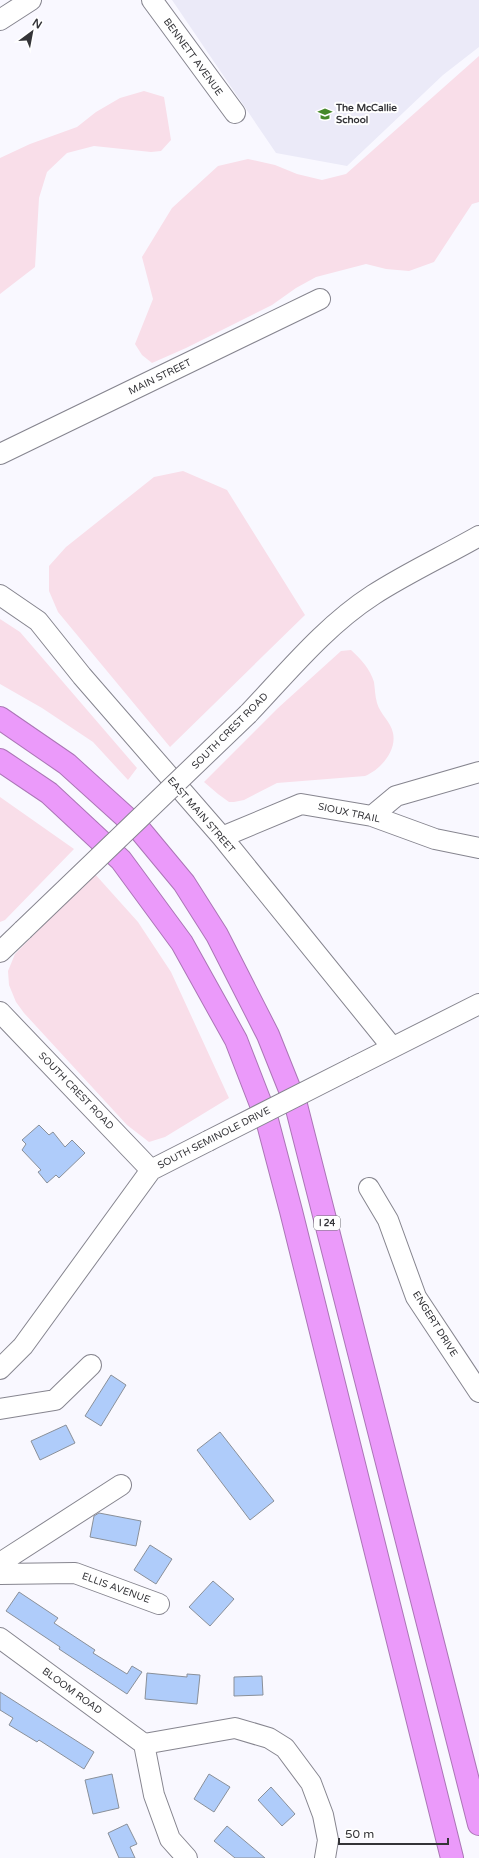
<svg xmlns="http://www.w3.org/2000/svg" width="479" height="1858" viewBox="0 0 479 1858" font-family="'Varela Round',sans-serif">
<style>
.built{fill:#ebeaf8}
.green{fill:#f9dee9}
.building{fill:#afccfa;stroke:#8a9099}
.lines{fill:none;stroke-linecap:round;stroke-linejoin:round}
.minor-casing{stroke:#86858f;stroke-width:22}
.highway-casing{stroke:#ab76b6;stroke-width:24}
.minor{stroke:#fff;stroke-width:20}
.highway{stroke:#eb9afa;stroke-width:22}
.minor-bridge-casing{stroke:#86858f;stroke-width:22;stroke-linecap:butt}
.minor-bridge{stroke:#fff;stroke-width:20}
.labels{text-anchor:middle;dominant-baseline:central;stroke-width:4;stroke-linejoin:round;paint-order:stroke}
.shield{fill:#fff;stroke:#717174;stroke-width:1}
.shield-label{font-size:9px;font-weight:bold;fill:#343438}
.street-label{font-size:10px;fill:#343438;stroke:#fff}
.poi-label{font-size:10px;font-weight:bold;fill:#343438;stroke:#fff;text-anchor:start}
</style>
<rect width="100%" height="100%" fill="#f9f8ff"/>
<!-- built -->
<path class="built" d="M172 0H479V47L443 75 347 166 276 153Z"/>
<!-- green -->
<path class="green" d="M479 56V202L472 204 434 262 409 271 386 269 366 264 316 277 296 288 272 305 186 348 152 363 142 355 135 344 153 299 142 257 172 208 218 166 248 159 275 165 297 174 322 180 346 174Z
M144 91 164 97 171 140 161 151 151 152 94 146 67 153 47 172 39 198 35 267 0 294V158L30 144 77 127 96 112 120 98Z
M183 471 227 490 305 615 170 747 58 612 49 591V566L66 547 154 477Z
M0 619 20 632 137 768 128 780 93 742 42 708 0 684Z
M351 650C361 659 370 669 374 682 375 689 375 696 377 703 380 714 391 722 393 733 397 751 380 770 365 776L277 783 244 800 234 802H229L218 794 204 782 278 708 341 651Z
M0 797 74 849 5 920 0 922Z
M94 873 138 922 171 972 229 1098 165 1137 149 1142 127 1125 24 1013 16 1002 9 985 8 971 15 954Z"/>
<!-- building -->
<path class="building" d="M39 1125 49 1135 53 1132 65 1147 72 1140 85 1153 59 1178 56 1175 47 1183 38 1172 41 1170 22 1150 26 1144 22 1140Z
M111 1375 126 1385 101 1426 85 1416Z
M66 1425 75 1443 40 1460 31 1441Z
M220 1432 274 1501 250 1520 197 1450Z
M99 1513 141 1521 136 1546 90 1537 94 1516Z
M150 1545 172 1559 156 1584 134 1570Z
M213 1581 234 1599 210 1626 189 1607Z
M19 1592 58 1618 54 1623 95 1650 93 1653 127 1674 132 1666 142 1672 127 1694 59 1649 60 1647 6 1611Z
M147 1673 187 1677V1674L200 1675 197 1704 145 1699Z
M262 1676 263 1695 234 1696V1677Z
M0 1692 94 1752 84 1769 39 1740 37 1742 9 1725 13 1718 0 1710Z
M112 1774 119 1808 93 1814 85 1780Z
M209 1774 230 1787 214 1812 194 1799Z
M271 1787 295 1814 282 1826 258 1800Z
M127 1824 137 1844 130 1847 135 1858H119L108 1833Z
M227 1826 265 1858H235L214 1841Z"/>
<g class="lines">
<defs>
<path id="minor" d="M152 0 235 113
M0 20 31 0
M0 454 320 299
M0 595 38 621 82 676 222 837 392 1047
M248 714C287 673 325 626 373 595 407 573 444 556 479 536
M372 816 396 796 479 772
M222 837 301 804 372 816 435 839 479 848
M0 952 23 930
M0 1012 151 1170
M354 1067 479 1004
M369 1188 388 1220 416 1297 479 1392
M0 1369 23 1346 151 1170 208 1141
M0 1409 55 1400 91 1365
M0 1563 121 1485
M0 1574 75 1573 159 1604
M0 1638 144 1744
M187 1858 170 1839 154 1795 144 1744 235 1728 269 1738 285 1748 311 1783 323 1815 328 1840 325 1858"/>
<path id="highway" d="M0 718 67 764 140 830 184 883 217 935 268 1035 296 1105 479 1824
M0 760 49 793 121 860 182 943 236 1040 267 1120 291 1211 452 1858"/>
</defs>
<!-- minor casing -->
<use href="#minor" class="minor-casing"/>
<!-- highway casing -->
<use href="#highway" class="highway-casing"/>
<!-- minor -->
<use href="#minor" class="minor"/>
<!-- highway -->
<use href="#highway" class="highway"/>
<defs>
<path id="minor-bridge" d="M23 930 248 714
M208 1141 354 1067"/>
</defs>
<!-- minor-bridge casing -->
<use href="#minor-bridge" class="minor-bridge-casing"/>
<!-- minor-bridge -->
<use href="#minor-bridge" class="minor-bridge"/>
</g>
<!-- icons -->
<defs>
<symbol id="school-bare" viewBox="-9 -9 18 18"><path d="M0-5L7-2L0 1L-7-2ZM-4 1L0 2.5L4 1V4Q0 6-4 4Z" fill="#46882b" stroke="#fff" stroke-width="2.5" paint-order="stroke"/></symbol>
</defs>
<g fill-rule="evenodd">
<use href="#school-bare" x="315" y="104" width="20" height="20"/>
</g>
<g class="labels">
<!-- shield labels -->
<rect class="shield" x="314" y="1216" width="26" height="14" rx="3"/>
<g class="shield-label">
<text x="327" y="1223">I 24</text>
</g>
<!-- street labels -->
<g class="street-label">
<text transform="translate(193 57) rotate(54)">BENNETT AVENUE</text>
<text transform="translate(160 377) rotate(-26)">MAIN STREET</text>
<text transform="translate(230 731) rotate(-45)">SOUTH CREST ROAD</text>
<text transform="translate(349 813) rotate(12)">SIOUX TRAIL</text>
<text transform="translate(201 815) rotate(49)">EAST MAIN STREET</text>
<text transform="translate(76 1091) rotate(46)">SOUTH CREST ROAD</text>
<text transform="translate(214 1138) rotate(-27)">SOUTH SEMINOLE DRIVE</text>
<text transform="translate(435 1324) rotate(58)">ENGERT DRIVE</text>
<text transform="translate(116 1588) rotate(20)">ELLIS AVENUE</text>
<text transform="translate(72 1691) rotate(36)">BLOOM ROAD</text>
</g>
<!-- poi labels -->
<g class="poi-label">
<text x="336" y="108">The McCallie<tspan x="336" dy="12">School</tspan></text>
</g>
</g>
<!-- north arrow -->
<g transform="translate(32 32) rotate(32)" stroke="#ffffff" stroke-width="3" paint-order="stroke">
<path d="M0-3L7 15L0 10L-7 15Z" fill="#343438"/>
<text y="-6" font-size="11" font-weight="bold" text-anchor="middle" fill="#343438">N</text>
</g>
<!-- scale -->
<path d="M339 1838v6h109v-6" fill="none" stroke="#343438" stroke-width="2"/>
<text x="345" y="1838" font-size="12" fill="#343438" stroke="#ffffff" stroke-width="3" paint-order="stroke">50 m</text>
</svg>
